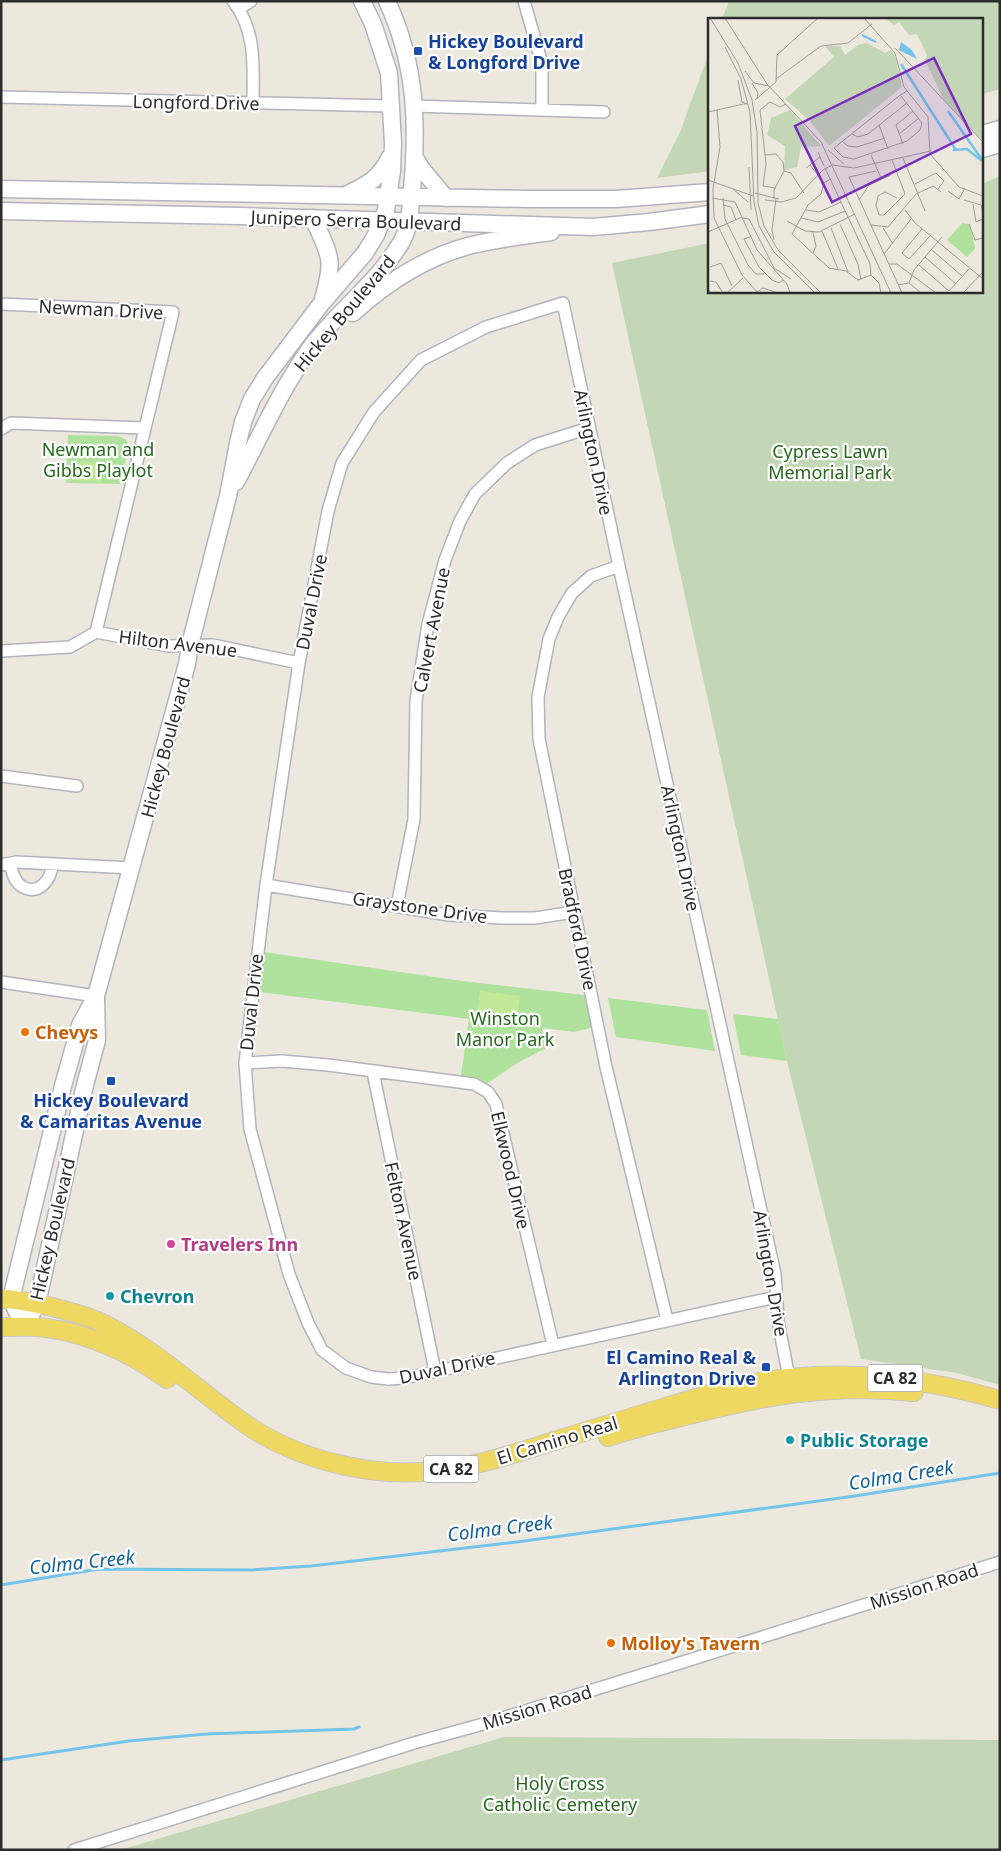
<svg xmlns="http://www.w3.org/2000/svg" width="1001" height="1851" viewBox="0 0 1001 1851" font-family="'Noto Sans',sans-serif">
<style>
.green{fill:#afe29c}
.cemetery{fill:#c3d7b6}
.pitch{fill:#c1e998}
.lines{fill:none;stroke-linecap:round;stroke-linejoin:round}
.stream{stroke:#73c4ed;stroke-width:3}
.minor-casing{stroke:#b2b3bf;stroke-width:14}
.secondary-casing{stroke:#b2b3bf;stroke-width:19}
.primary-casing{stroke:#c8c8c8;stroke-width:20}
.minor{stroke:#fff;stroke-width:11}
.secondary{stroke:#fff;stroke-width:16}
.primary{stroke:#eed862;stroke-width:18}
.transit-dot{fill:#1a4fb4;stroke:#fff;stroke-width:2}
.food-dot{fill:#e8710a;stroke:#fff;stroke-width:2}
.hotel-dot{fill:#d1479c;stroke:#fff;stroke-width:2}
.culture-dot{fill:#0f9aa8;stroke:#fff;stroke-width:2}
.labels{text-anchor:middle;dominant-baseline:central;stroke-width:4.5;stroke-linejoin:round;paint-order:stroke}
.shield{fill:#fff;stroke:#6b6b6b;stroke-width:1}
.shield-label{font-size:16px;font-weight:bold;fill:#2c2c2c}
.transit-label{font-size:18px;font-weight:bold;fill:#164399;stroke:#fff;text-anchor:start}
.street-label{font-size:18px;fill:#2c2c2c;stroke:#fff}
.park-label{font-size:18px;fill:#26681c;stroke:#fff}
.food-label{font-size:18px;font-weight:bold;fill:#c56008;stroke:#fff;text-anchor:start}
.hotel-label{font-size:18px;font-weight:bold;fill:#b23c85;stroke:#fff;text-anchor:start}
.culture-label{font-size:18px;font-weight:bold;fill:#0d838f;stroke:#fff;text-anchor:start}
.water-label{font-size:19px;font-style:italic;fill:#10619b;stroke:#fff}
.inset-river{fill:none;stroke:#73c4ed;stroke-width:2.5}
.inset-road{fill:none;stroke:#a09d97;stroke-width:1}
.view{fill:#7b2cbf;fill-opacity:0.15;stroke:#7b2cbf;stroke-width:2.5}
.inset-edge{fill:none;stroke:#2c2c2c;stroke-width:2.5}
</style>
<rect width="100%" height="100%" fill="#ede8de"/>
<!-- green -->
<path class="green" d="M68 435 116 436C123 437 127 439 129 446L120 484 66 483Z
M257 951 455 980 592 996 599 1031 591 1028 574 1032 542 1028 546 1048 519 1062 480 1088 460 1083 469 1019 252 991Z
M608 998 707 1010 715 1051 616 1037Z
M733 1014 778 1019 787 1061 741 1055Z"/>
<!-- cemetery -->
<path class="cemetery" d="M729 1H1000V89L982 94V19H722Z
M710 50V171L657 178 680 132Z
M1000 176V1385L957 1373 861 1359 787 1061 612 263 710 243V291H982V184Z
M504 1737 1000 1740V1850H120Z"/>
<!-- pitch -->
<path class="pitch" d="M72 461 102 463 101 482 71 480Z
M480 991 520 996 517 1021 477 1016Z"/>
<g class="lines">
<!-- stream -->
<path class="stream" d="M1 1585 99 1569 251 1570 311 1566 517 1542 855 1496 1000 1473
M1 1760 129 1741 206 1734 354 1729 359 1727"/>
<defs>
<path id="minor" d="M233 1C257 32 253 67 253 103
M524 1 542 64V110
M239 9 251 1
M1 97 391 106
M414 106 604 112
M1 304 173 312 96 632
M1 429 11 423 144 428
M619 566 591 576 572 593 558 617 549 639 538 697 539 739 606 1067 667 1320
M1 651 70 647 96 632 168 646 213 645 299 663
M1 776 77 786
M10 864C12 871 14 880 20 885 37 898 52 880 52 864
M1 865 16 862 132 868
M266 885 449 915 502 918H535L574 912
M397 906 414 819 416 701 428 624 445 560 460 521 475 494 507 463 535 445 589 428
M1 982 96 996
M245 1063 282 1061 328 1065 474 1084 488 1092 496 1104 553 1345
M373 1072 435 1371
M776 1297 405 1378 388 1379 371 1377 346 1368 322 1350 308 1323 289 1274 250 1129 245 1063 266 885 299 663 328 511 342 463 374 412 421 360 486 327 563 303 619 566 775 1274 778 1321 790 1383
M74 1850 414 1743 483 1724 664 1668 1000 1562"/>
<path id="secondary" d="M982 134 1000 129
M982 149 1000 144
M414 156 421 168 446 198
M1 189 528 199H616L710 192
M346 195C368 184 379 179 390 157
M1 211 240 216 593 227 649 222 710 214
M313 218C330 256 335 258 323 299
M353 313C386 283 424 258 468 246 495 239 523 236 551 232
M236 482C260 437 280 391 309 350 337 311 378 283 402 241 411 224 410 208 412 190 418 122 416 64 387 1
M24 1327 11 1299 63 1086 80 1025 96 996 187 664 190 645 228 496 238 443 243 422 252 399 265 378 321 304 365 253 376 235 386 210 392 171 393 143 389 73 373 24 362 1
M24 1327 37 1304 84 1089 97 1040 96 998"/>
<path id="primary" d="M1 1299C17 1299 33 1303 48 1306 67 1311 87 1315 104 1324 159 1351 203 1396 253 1429 307 1463 380 1479 443 1470 489 1464 533 1447 577 1434 628 1418 680 1403 732 1387 823 1367 910 1374 1000 1400
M1 1327C16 1327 32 1326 47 1328 90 1334 132 1354 167 1379
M608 1437C632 1429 657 1423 681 1417 761 1396 831 1383 914 1392"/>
</defs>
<!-- minor casing -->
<use href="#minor" class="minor-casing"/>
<!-- secondary casing -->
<use href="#secondary" class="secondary-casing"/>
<!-- primary casing -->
<use href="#primary" class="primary-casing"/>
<!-- minor -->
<use href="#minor" class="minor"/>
<!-- secondary -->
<use href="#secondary" class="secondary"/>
<!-- primary -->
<use href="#primary" class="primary"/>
</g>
<!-- markers -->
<g class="transit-dot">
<rect x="413" y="46" width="10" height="10" rx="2.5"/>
<rect x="106" y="1076" width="10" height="10" rx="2.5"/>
<rect x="761" y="1362" width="10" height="10" rx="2.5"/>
</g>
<g class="food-dot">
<circle cx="25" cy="1032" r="5"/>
<circle cx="611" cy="1643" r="5"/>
</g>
<circle class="hotel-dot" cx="171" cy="1244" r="5"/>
<g class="culture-dot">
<circle cx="110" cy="1296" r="5"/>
<circle cx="790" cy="1440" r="5"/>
</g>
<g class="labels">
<!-- shield labels -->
<g class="shield">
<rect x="867.5" y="1364.5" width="55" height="27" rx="4"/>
<rect x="423.5" y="1455.5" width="55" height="27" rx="4"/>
</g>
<g class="shield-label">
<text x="895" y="1378">CA 82</text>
<text x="451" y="1469">CA 82</text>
</g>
<!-- transit labels -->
<g class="transit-label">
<text x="428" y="41">Hickey Boulevard<tspan x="428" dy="21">&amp; Longford Drive</tspan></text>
<text x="111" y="1100" text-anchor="middle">Hickey Boulevard<tspan x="111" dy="21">&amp; Camaritas Avenue</tspan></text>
<text x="756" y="1357" text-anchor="end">El Camino Real &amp;<tspan x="756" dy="21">Arlington Drive</tspan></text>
</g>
<!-- street labels -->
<g class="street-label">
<text transform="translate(196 102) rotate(1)">Longford Drive</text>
<text transform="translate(356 220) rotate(2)">Junipero Serra Boulevard</text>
<text transform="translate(101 309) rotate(3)">Newman Drive</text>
<text transform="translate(344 313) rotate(-50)">Hickey Boulevard</text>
<text transform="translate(594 452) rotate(78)">Arlington Drive</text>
<text transform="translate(311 602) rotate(-79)">Duval Drive</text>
<text transform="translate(431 630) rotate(-79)">Calvert Avenue</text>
<text transform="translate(178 643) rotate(7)">Hilton Avenue</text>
<text transform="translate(165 747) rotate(-75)">Hickey Boulevard</text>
<text transform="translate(681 848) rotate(78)">Arlington Drive</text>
<text transform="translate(420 907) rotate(8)">Graystone Drive</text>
<text transform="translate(578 929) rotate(78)">Bradford Drive</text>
<text transform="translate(251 1002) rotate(-84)">Duval Drive</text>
<text transform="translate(511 1170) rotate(77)">Elkwood Drive</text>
<text transform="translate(404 1221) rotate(78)">Felton Avenue</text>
<text transform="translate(52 1229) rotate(-77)">Hickey Boulevard</text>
<text transform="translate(771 1273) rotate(80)">Arlington Drive</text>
<text transform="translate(447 1367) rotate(-12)">Duval Drive</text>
<text transform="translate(557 1440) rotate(-17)">El Camino Real</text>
<text transform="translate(924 1586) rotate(-18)">Mission Road</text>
<text transform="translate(537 1707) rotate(-17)">Mission Road</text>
</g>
<!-- park labels -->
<g class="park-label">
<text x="98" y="449">Newman and<tspan x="98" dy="21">Gibbs Playlot</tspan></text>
<text x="830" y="451">Cypress Lawn<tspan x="830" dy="21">Memorial Park</tspan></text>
<text x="505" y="1018">Winston<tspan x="505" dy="21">Manor Park</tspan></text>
<text x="560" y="1783">Holy Cross<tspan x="560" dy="21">Catholic Cemetery</tspan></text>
</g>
<!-- food labels -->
<g class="food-label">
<text x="35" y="1032">Chevys</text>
<text x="621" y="1643">Molloy's Tavern</text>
</g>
<!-- hotel labels -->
<g class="hotel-label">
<text x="181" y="1244">Travelers Inn</text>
</g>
<!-- culture labels -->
<g class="culture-label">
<text x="120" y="1296">Chevron</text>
<text x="800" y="1440">Public Storage</text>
</g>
<!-- water labels -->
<g class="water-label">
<text transform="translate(901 1475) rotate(-9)">Colma Creek</text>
<text transform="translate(500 1528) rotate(-7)">Colma Creek</text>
<text transform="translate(82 1562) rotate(-6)">Colma Creek</text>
</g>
</g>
<!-- overview -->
<g transform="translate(708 18)">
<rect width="275" height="275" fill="#ede8de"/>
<path d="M254 205 262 206 266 224 267 231 259 239 239 222Z" fill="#afe29c"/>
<path d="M177 0H275V123L236 82 217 42 219 37 209 16 201 17 191 4 186 7ZM159 25 177 35 183 32 188 41 194 69 121 128 103 104 77 81 126 39 117 28H132L137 37 150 27ZM82 92 113 128 93 129 89 149 76 152 77 128 59 117 63 100Z" fill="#c3d7b6"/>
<path d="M193 24 204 32 209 41 191 32Z" fill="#73c4ed"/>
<path class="inset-river" d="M154 17 168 24M193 46 248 132M240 93 275 143M245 132 259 131 274 143"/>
<path class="inset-road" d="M2 0 30 45 44 82 49 114 50 185 56 208 70 232 113 275M17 0 59 66 113 124 183 275M156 0 187 35 196 69 220 99 222 136 251 169 275 178M17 29 33 61 42 94 46 184 51 208 66 234 107 275M187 30 275 124M37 53 46 65 61 68M68 61 113 28 140 25 164 6M30 62 34 84 39 86M44 65 50 75 49 81M193 78 214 105 212 112 199 123 146 141 135 139 126 130 191 78 199 73M47 82 68 64 69 37 110 0M9 91 12 129 5 171 6 200 34 257 50 275M0 94 40 85M171 107 180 131M144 116 150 119 160 116 199 85M191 116 211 100M134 123 140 128 149 129 177 120M195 126 188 107 205 93M120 132 136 146M110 134 116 148M57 137 68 136 75 144 76 153 66 172V181M163 137 173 160M195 140 217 193M184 142 197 176 176 197H171L168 187 170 178 177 174 189 180M102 147 116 165M41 149 43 192M98 150 112 139M117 150 162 246 163 257M76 153 83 155 96 175M168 153 141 159 194 275M122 161 116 165 113 176 100 187 84 216 121 250 138 253 150 262 163 257M0 162 45 178M207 166 228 155 236 163 230 171M68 170 55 168 58 146 52 92 62 84 72 89 78 86M25 171 40 184M240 173 251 181 257 170M47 175 71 181M4 180 27 184 49 232 79 266 82 275M15 180 17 201 40 247 48 256H56M57 182 73 184 88 180 115 152 124 147 146 150 223 133M151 182 161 167 183 157M256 182 273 187 275 193M265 186 268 204 275 201M15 187 23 189 28 202M98 192 111 194 133 184M197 192 207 205 275 261M35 200 41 201 59 236M93 200 110 204 137 193M79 203 97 213 111 214 147 196M132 206 150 246 153 262M261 206 267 222 275 220M163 207 180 209 208 176 225 168 233 174M123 210 140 254M175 210 185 226M214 211 194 235 201 241 222 218M114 213 130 251M0 214 34 199M42 219 36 221 51 249 64 262 71 265 75 262M66 222 64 212 68 181M224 232 254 258M105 235 108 228 105 214M59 236 66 250 83 261M176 236 203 201M217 239 248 266M0 245V271L3 275M181 246H189L228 275M211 247 241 273M2 249 13 245 24 268M163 257 171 265 173 275M2 263 8 264 15 275M201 265 206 252 234 219M190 267 201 265 213 275M241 273 261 251M19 275 35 260M48 275 55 270 70 275M255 275 275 254"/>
<path class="view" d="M226 40 263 116 124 184 87 108Z"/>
<rect width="275" height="275" class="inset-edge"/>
</g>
<!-- border -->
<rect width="1001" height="1851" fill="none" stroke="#2c2c2c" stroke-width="5"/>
</svg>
